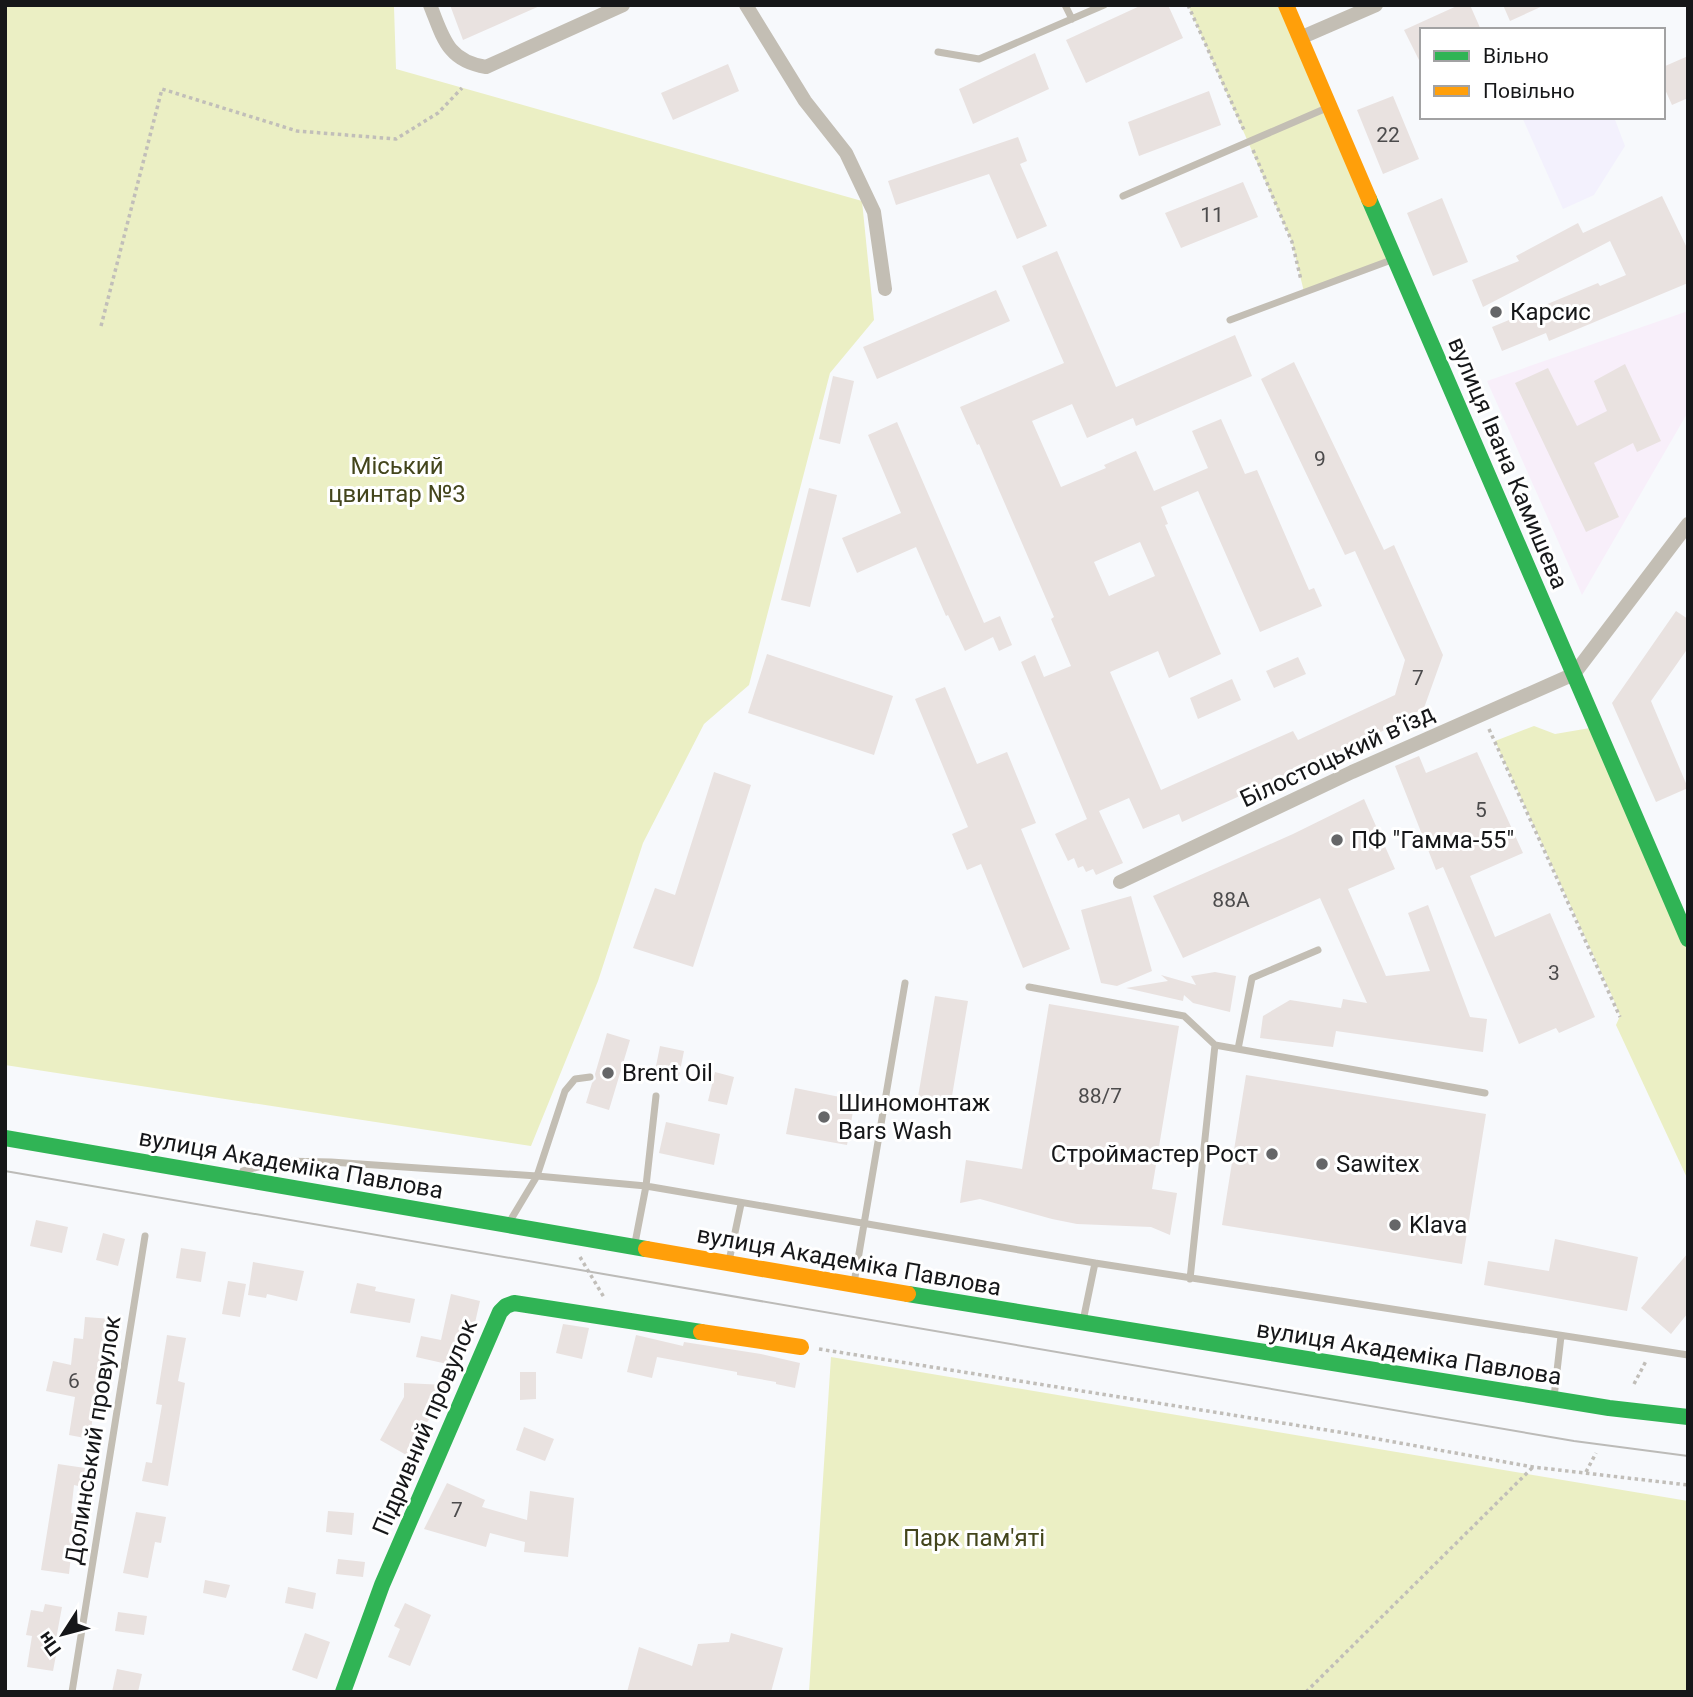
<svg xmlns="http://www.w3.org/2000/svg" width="1693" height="1697" viewBox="0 0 1693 1697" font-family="Roboto,sans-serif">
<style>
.industrial{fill:#f3f1fd}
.education{fill:#f8effa}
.green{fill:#ebefc4}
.building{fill:#e9e2e0;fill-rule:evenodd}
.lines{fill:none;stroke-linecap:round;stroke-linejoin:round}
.path{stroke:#c1beb9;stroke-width:3.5;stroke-dasharray:3.5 3.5;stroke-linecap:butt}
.lane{stroke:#c3beb4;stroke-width:7}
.street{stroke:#c3beb4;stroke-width:14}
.fast{stroke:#30b455;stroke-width:16}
.slow{stroke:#ff9f0a;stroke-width:16}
.tram{stroke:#bcbbb8;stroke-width:2}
.poi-dot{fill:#656668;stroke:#fff;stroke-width:2.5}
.labels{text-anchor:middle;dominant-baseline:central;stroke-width:6;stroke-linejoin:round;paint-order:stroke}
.number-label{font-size:21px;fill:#4c4b4c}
.poi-label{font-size:24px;fill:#161719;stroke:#fff;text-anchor:start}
.street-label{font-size:24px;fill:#161719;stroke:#fff}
.park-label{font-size:24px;fill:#43451c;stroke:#fff}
</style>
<rect width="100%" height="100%" fill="#f7f9fc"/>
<!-- industrial -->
<path class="industrial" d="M1522 117H1614L1625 146 1594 195 1563 209Z"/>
<!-- education -->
<path class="education" d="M1688 311V412L1582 595 1487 381Z"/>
<!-- green -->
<path class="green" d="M5 5H391L394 7 396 69 862 201 874 320 830 373 749 685 704 724 643 843 598 981 531 1146 5 1065Z
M1188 5H1286L1395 259 1304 292 1292 242Z
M1534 726 1555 734 1596 727 1688 939V1180L1616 1025 1620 1016 1613 998 1495 741Z
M831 1357 1688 1501V1692H809Z"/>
<!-- building -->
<path class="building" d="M450 5H542L463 40Z
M1142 5H1168L1183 38 1086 83 1066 40Z
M1459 5H1470L1481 30H1422V66L1404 30Z
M1503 5H1545L1510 21Z
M1035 53 1049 89 973 124 959 89Z
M1688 56V98L1672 105 1663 85V67Z
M728 64 739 91 673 120 661 93Z
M1209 91 1221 125 1139 156 1128 122Z
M1393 96 1419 159 1383 174 1357 110Z
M1018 137 1027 161 1020 164 1047 226 1017 239 989 174 896 205 888 181Z
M1243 182 1258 217 1181 248 1165 213Z
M1662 196 1688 250V283L1549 341 1546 333 1502 351 1492 327 1598 283 1600 286 1626 275 1610 241 1483 307 1472 280 1519 261 1516 256 1578 223 1583 233Z
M1442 198 1468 262 1433 276 1407 213Z
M1057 251 1116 387 1235 335 1252 376 1136 426 1133 418 1087 438 1072 404 1032 421 1061 487 1106 468 1104 465 1136 451 1154 491 1208 468 1192 431 1221 419 1245 474 1257 470 1309 590 1314 588 1322 606 1260 632 1198 491 1161 507 1168 524 1165 525 1221 654 1169 678 1158 651 1110 672 1161 790 1293 731 1298 740 1395 695 1405 660 1355 551 1345 555 1261 379 1294 362 1384 550 1394 545 1443 655 1424 708 1377 734 1182 822 1179 814 1143 829 1129 798 1099 811 1123 863 1096 875 1093 869 1086 872 1083 866 1078 868 1074 858 1068 861 1055 834 1087 819 1021 662 1035 655 1044 677 1071 666 1051 619 1054 617 979 444 977 445 960 407 1064 363 1022 266ZM1140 542 1155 576 1109 596 1094 562Z
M996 290 1010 321 877 379 863 347Z
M1625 364 1661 441 1637 452 1633 443 1594 463 1619 517 1586 532 1515 383 1548 368 1577 426 1607 411 1594 381Z
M833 376 854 381 840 444 819 439Z
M897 422 984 623 1000 616 1012 645 999 651 993 637 965 651 948 615 946 616 916 547 857 573 842 538 901 513 868 435Z
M809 488 837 495 810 607 781 600Z
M1676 611 1688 619V648L1651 701 1688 788 1656 802 1612 703Z
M767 654 893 696 874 755 748 713Z
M1298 657 1306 674 1274 688 1266 671Z
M1232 679 1241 700 1198 719 1190 698Z
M945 687 977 764 1007 752 1036 823 1021 829 1070 949 1023 968 981 864 967 870 952 834 968 827 915 699Z
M1477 752 1523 853 1470 876 1495 937 1550 913 1595 1017 1559 1033 1556 1028 1519 1044 1443 867 1436 870 1395 766 1419 756 1426 773Z
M714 772 751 785 693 967 633 948 655 888 675 895Z
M1364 799 1395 869 1348 889 1386 976 1430 971 1408 913 1428 905 1470 1017 1487 1019 1483 1052 1336 1031 1333 1047 1260 1038 1263 1016 1290 1000 1341 1008 1343 999 1367 1003 1320 898 1183 958 1153 896 1293 834Z
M1131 896 1152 971 1117 986 1101 983 1081 910Z
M1215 972 1236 976 1230 1012 1193 1003 1184 995 1183 1001 1126 988 1168 981 1161 975 1196 985 1191 976Z
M935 996 968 1001 950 1108 917 1103Z
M1049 1004 1179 1026 1152 1189 1177 1193 1170 1235 1151 1227 1077 1224 1052 1219 980 1199 960 1203 966 1160 1022 1169Z
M607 1033 630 1040 609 1110 586 1103 592 1083 596 1079 595 1074Z
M660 1046 684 1051 679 1076 655 1071Z
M715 1072 734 1077 727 1105 708 1101Z
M1246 1075 1486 1114 1462 1264 1222 1225Z
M795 1088 855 1100 847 1145 786 1134Z
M666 1122 720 1134 714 1165 659 1153Z
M36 1220 68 1227 62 1253 30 1246Z
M103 1233 125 1239 118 1266 96 1260Z
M1555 1239 1638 1257 1627 1311 1484 1285 1488 1261 1549 1271Z
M181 1248 206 1252 201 1282 176 1278Z
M1688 1253V1313L1671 1334 1641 1308Z
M253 1262 304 1271 297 1301 267 1294 266 1298 248 1295Z
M228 1281 246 1284 240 1317 222 1314Z
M357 1283 376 1287 375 1291 415 1299 410 1323 350 1313Z
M451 1294 480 1301 474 1327 466 1326 456 1366 416 1357 421 1336 441 1340Z
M85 1317 112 1319 109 1358H104L94 1406 90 1439 69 1435 75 1397 46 1391 53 1361 71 1365 74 1338 83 1339Z
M563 1324 589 1328 582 1359 556 1353Z
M167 1335 186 1338 178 1381 185 1383 168 1486 142 1481 146 1462 152 1463 162 1405 156 1404Z
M636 1335 683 1346 684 1342 761 1354 800 1363 795 1388 776 1384V1382L737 1375V1372L657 1357 652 1378 627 1372Z
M520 1372H536V1399L520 1400Z
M404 1383 446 1385 444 1408 436 1407 408 1456 380 1440 404 1397Z
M524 1427 554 1439 545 1461 516 1450Z
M58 1464 85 1468 82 1487 74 1485 71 1513 89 1515 87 1529 74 1528 69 1574 41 1570Z
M447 1483 485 1500 482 1507 527 1520 530 1491 574 1498 568 1557 524 1552 525 1542 490 1533 486 1547 424 1529Z
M328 1511 354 1513 352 1535 326 1532Z
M136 1512 166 1517 161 1543 155 1542 148 1578 123 1573Z
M338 1559 365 1562 363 1577 336 1574Z
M205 1580 230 1585 226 1598 203 1593Z
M288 1587 316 1593 313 1609 285 1603Z
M405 1603 431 1615 410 1666 388 1657 400 1629 394 1626Z
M45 1604 62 1607 54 1650H57L53 1671 27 1667 32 1636 26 1635 31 1610 43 1612Z
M118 1612 147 1616 144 1635 115 1631Z
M305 1633 330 1642 317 1679 292 1670Z
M731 1633 783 1648 771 1692H627L639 1647 692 1666 698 1644 729 1642Z
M117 1669 142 1674 138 1692H112Z"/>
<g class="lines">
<!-- path -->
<path class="path" d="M1188 5 1244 130
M1253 150 1292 242 1301 280
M101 326 162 89 297 131 396 139 438 113 462 88
M1489 729 1620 1017
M580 1257 605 1299
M819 1349 1339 1432 1533 1467 1688 1485
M1634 1384 1646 1361
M1586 1472 1596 1453
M1306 1692 1533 1467"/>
<!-- lane -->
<path class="lane" d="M1065 5 1072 19
M938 52 979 59 1104 5
M1123 196 1329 107
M1230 320 1394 259
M1029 987 1184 1016 1215 1045 1485 1093
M1238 1049 1252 978 1318 950
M243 1171 280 1161 331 1162 537 1176 565 1091 575 1079 590 1077
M510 1221 537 1176 646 1186 1095 1263 1688 1355
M635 1243 646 1186 656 1096
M729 1261 741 1204
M1190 1279 1215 1045
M854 1283 905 983
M1083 1321 1095 1263
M1554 1397 1561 1336
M72 1692 145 1236"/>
<!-- street -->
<path class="street" d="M430 5C443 37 447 61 486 67L623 5
M746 5 805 101 846 153 874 212 885 289
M1300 38 1376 5
M1120 882 1352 772 1574 674 1688 524"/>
<!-- fast -->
<path class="fast" d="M1369 199 1688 939
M5 1138 646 1249
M908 1294 1609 1408 1688 1417
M343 1692 382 1585 500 1312 506 1306 514 1303 701 1332"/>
<!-- slow -->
<path class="slow" d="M1286 5 1369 199
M646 1249 908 1294
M701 1332 801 1347"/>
<!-- tram -->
<path class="tram" d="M5 1171 1574 1441 1688 1456"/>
</g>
<!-- markers -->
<g class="poi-dot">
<circle cx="1496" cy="312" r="7"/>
<circle cx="1337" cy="840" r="7"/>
<circle cx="608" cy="1073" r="7"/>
<circle cx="824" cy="1117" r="7"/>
<circle cx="1272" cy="1154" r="7"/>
<circle cx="1322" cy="1164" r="7"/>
<circle cx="1395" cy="1225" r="7"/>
</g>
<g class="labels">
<!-- number labels -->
<g class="number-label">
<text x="1388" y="135">22</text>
<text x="1212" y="215">11</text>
<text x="1320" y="459">9</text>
<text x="1418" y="678">7</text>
<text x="1481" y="810">5</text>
<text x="1231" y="900">88А</text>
<text x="1554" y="973">3</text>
<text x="1100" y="1096">88/7</text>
<text x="74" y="1381">6</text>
<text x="457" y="1510">7</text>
</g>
<!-- poi labels -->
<g class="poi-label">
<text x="1510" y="312">Карсис</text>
<text x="1351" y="840">ПФ "Гамма-55"</text>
<text x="622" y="1073">Brent Oil</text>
<text x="838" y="1103">Шиномонтаж<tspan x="838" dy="28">Bars Wash</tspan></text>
<text x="1258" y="1154" text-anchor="end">Строймастер Рост</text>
<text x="1336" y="1164">Sawitex</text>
<text x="1409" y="1225">Klava</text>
</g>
<!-- street labels -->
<g class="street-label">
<text transform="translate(1508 463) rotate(67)">вулиця Івана Камишева</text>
<text transform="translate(1337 756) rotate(-25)">Білостоцький в’їзд</text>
<text transform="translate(291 1164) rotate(10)">вулиця Академіка Павлова</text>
<text transform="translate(849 1261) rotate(10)">вулиця Академіка Павлова</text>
<text transform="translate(1409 1353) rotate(9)">вулиця Академіка Павлова</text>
<text transform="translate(425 1427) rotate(-67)">Підривний провулок</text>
<text transform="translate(93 1440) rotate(-81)">Долинський провулок</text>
</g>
<!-- park labels -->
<g class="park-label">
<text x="397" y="466">Міський<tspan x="397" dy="28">цвинтар №3</tspan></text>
<text x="974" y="1538">Парк пам'яті</text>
</g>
</g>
<!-- border -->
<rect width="1693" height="1697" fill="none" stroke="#161719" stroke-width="14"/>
<!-- legend -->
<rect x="1420" y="28" width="245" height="91" fill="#ffffff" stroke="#a2a2a3" stroke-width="2"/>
<rect x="1434" y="51" width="35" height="10" fill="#30b455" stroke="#a2a2a3" stroke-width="2"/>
<text x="1483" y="63" font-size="21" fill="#161719">Вільно</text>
<rect x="1434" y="86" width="35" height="10" fill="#ff9f0a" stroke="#a2a2a3" stroke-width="2"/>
<text x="1483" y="98" font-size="21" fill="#161719">Повільно</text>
<!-- north arrow -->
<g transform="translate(63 1634) rotate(234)" stroke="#ffffff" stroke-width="5" paint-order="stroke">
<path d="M0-5L12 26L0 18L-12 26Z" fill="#161719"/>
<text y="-10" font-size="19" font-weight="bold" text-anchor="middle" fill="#161719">Пн</text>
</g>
</svg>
